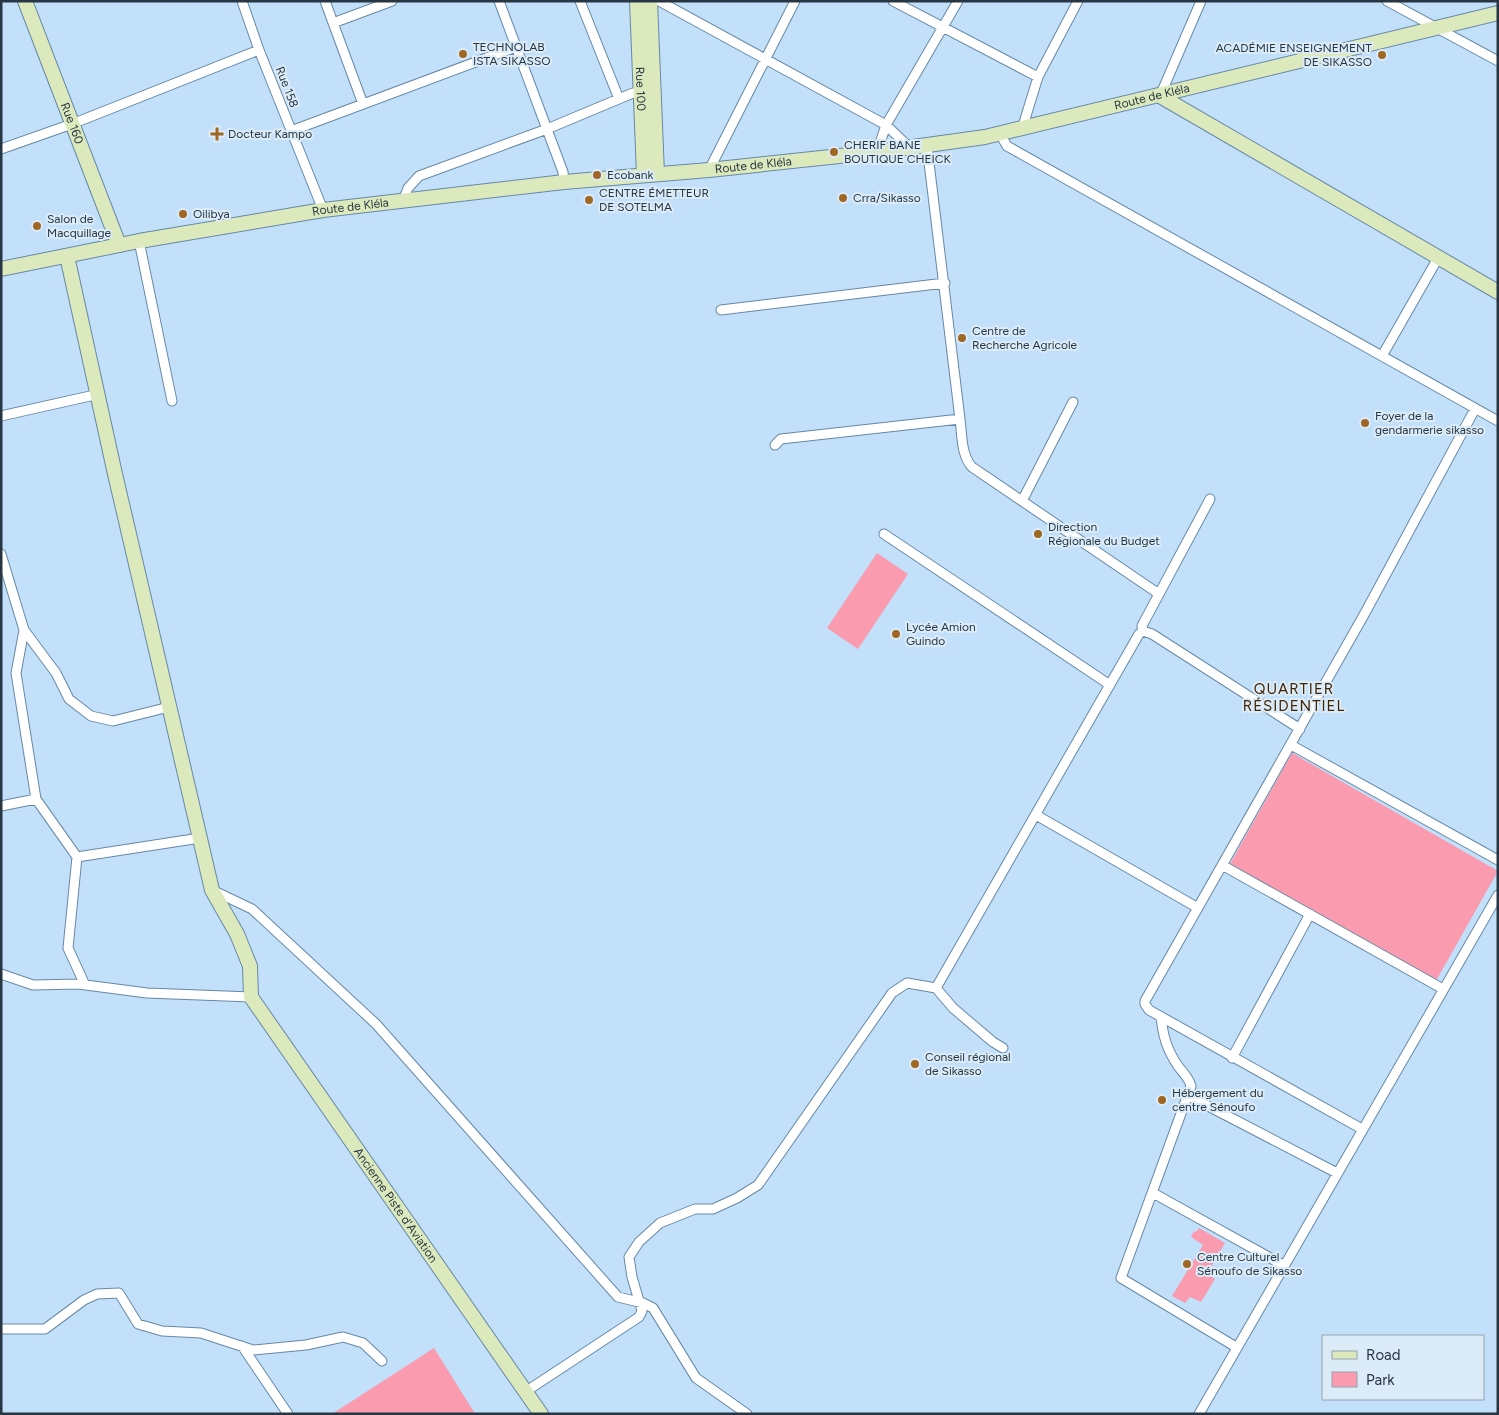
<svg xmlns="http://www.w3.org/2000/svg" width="1499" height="1415" viewBox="0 0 1499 1415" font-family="Figtree,sans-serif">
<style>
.green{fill:#fa9bb0}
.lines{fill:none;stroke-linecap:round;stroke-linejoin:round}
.street-casing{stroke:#6688a6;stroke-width:11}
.secondary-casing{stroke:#6688a6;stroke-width:16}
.street{stroke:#fff;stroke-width:9}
.secondary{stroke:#dce9bc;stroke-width:14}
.poi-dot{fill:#9f6624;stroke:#dcebf8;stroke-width:2}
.labels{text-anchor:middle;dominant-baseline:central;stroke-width:4;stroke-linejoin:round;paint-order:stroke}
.poi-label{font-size:12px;fill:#273642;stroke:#dcebf8;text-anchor:start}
.street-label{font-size:12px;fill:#273642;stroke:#dcebf8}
.quarter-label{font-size:15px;letter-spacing:1px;fill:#402505;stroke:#dcebf8}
</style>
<rect width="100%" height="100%" fill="#c3e0fa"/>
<!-- green -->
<path class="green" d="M877 553 908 574 858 649 827 628Z
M1292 753 1498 871 1436 981 1230 864Z
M1199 1228 1225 1243 1207 1274 1215 1279 1201 1302 1190 1297 1185 1303 1172 1296 1203 1245 1191 1237 1194 1231 1196 1232Z
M434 1348 474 1412 471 1414H332Z"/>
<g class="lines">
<defs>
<path id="street" d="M242 1 259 50 323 210
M325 1 363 104
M499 1 563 172 564 182
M580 1 619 99
M659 1 886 125 910 148
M893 1 1038 77
M1387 1 1498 61
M333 23 392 1
M1160 96 1201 1
M1022 129 1038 77 1078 1
M291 131 516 47
M1000 134 1007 146 1498 421
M927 146 960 419C962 434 961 455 972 467L1159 594
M1 149 72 124 259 50
M877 152 886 125 958 1
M709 170 795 1
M403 201 408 188 419 176 547 129 633 93 641 91
M139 241 172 401
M721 310 945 283
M1382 356 1438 258
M1 416 99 394
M775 445 781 439 960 419
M1022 501 1073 402
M884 534 1110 685
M1 554 24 630 56 673 69 699 91 716 113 721 169 707
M24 630 16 673 36 799 77 857 68 948 85 985
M1143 631 1152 634 1300 729
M1291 745 1498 860
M1 806 36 799
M1036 815 1198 908
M77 857 200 838
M1222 865 1443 989
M212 890 252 909 376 1024 618 1297 643 1303 653 1308 696 1378 747 1414
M1 974 33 985 78 984 147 993 251 997
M936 988 1139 634 1143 631 1142 626 1144 622 1210 499
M1161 1017C1163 1036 1167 1050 1178 1066 1184 1074 1189 1078 1191 1086L1121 1278 1236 1347
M1232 1058 1310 914
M1189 1096 1337 1173
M1362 1129 1149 1010 1145 1004V1001L1365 613 1475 409
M1153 1193 1283 1265
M1 1329H45L84 1300 97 1294 119 1293 138 1324 162 1331 201 1333 253 1350 306 1345 343 1337 363 1343 382 1361
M242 1346 288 1414
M525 1392 639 1317 642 1311 632 1277 629 1257 639 1242 660 1223 695 1209H713L737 1198 758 1185 892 993 907 983 936 988 953 1008 993 1042 1003 1048
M1199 1414 1498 895"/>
<g id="secondary">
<path id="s1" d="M25 1 119 245"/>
<path id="s2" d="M637 1 644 175"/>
<path d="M650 1 657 174"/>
<path d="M1160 96 1498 292"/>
<path id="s3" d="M67 256 115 474 212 890 237 934 250 966 251 997 541 1414"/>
<path id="s4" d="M1 269 139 241 323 210 564 182 709 170 877 152 985 137 1498 13"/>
</g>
</defs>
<!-- street casing -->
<use href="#street" class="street-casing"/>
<!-- secondary casing -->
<use href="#secondary" class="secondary-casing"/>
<!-- street -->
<use href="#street" class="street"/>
<!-- secondary -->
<use href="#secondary" class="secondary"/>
</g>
<!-- markers -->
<g class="poi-dot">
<circle cx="463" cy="54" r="5"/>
<circle cx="1382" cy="55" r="5"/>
<path d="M214.5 126.5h5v5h5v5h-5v5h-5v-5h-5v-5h5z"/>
<circle cx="834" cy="152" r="5"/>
<circle cx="597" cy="175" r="5"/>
<circle cx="843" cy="198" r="5"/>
<circle cx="589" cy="200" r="5"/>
<circle cx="183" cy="214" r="5"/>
<circle cx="37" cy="226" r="5"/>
<circle cx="962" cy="338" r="5"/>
<circle cx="1365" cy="423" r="5"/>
<circle cx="1038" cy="534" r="5"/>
<circle cx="896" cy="634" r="5"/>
<circle cx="915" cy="1064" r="5"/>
<circle cx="1162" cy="1100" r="5"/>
<circle cx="1187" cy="1264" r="5"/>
</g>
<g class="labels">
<!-- poi labels -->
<g class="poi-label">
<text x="473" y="47">TECHNOLAB<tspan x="473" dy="14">ISTA SIKASSO</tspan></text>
<text x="1372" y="48" text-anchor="end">ACADÉMIE ENSEIGNEMENT<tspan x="1372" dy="14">DE SIKASSO</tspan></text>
<text x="228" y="134">Docteur Kampo</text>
<text x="844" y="145">CHERIF BANE<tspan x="844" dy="14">BOUTIQUE CHEICK</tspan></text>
<text x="607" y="175">Ecobank</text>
<text x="599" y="193">CENTRE ÉMETTEUR<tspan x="599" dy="14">DE SOTELMA</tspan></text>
<text x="853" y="198">Crra/Sikasso</text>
<text x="193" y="214">Oilibya</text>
<text x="47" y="219">Salon de<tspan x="47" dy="14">Macquillage</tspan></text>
<text x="972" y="331">Centre de<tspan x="972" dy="14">Recherche Agricole</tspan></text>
<text x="1375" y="416">Foyer de la<tspan x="1375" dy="14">gendarmerie sikasso</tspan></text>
<text x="1048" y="527">Direction<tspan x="1048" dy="14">Régionale du Budget</tspan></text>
<text x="906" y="627">Lycée Amion<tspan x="906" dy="14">Guindo</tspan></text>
<text x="925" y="1057">Conseil régional<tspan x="925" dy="14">de Sikasso</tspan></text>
<text x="1172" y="1093">Hébergement du<tspan x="1172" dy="14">centre Sénoufo</tspan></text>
<text x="1197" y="1257">Centre Culturel<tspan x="1197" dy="14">Sénoufo de Sikasso</tspan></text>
</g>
<!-- street labels -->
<g class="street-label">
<text transform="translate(287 87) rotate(69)">Rue 158</text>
<text stroke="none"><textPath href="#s2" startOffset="88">Rue 100</textPath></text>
<text stroke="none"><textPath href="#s4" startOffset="1165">Route de Kléla</textPath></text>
<text stroke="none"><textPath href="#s1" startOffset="131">Rue 160</textPath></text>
<text stroke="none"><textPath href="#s4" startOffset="760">Route de Kléla</textPath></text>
<text stroke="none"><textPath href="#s4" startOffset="355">Route de Kléla</textPath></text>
<text stroke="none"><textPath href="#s3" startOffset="1020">Ancienne Piste d'Aviation</textPath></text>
</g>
<!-- quarter labels -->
<g class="quarter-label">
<text x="1294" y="689">QUARTIER<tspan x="1294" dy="17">RÉSIDENTIEL</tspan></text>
</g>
</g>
<!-- border -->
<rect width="1499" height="1415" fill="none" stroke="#273642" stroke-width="5"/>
<!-- legend -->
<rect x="1322" y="1335" width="162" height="65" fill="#dcebf8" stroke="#94a3af"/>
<rect x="1332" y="1351" width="25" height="8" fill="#dce9bc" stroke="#94a3af"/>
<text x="1366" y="1360" font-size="15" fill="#273642">Road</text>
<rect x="1332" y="1372" width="25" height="15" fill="#fa9bb0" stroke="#94a3af"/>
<text x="1366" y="1385" font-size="15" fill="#273642">Park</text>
</svg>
